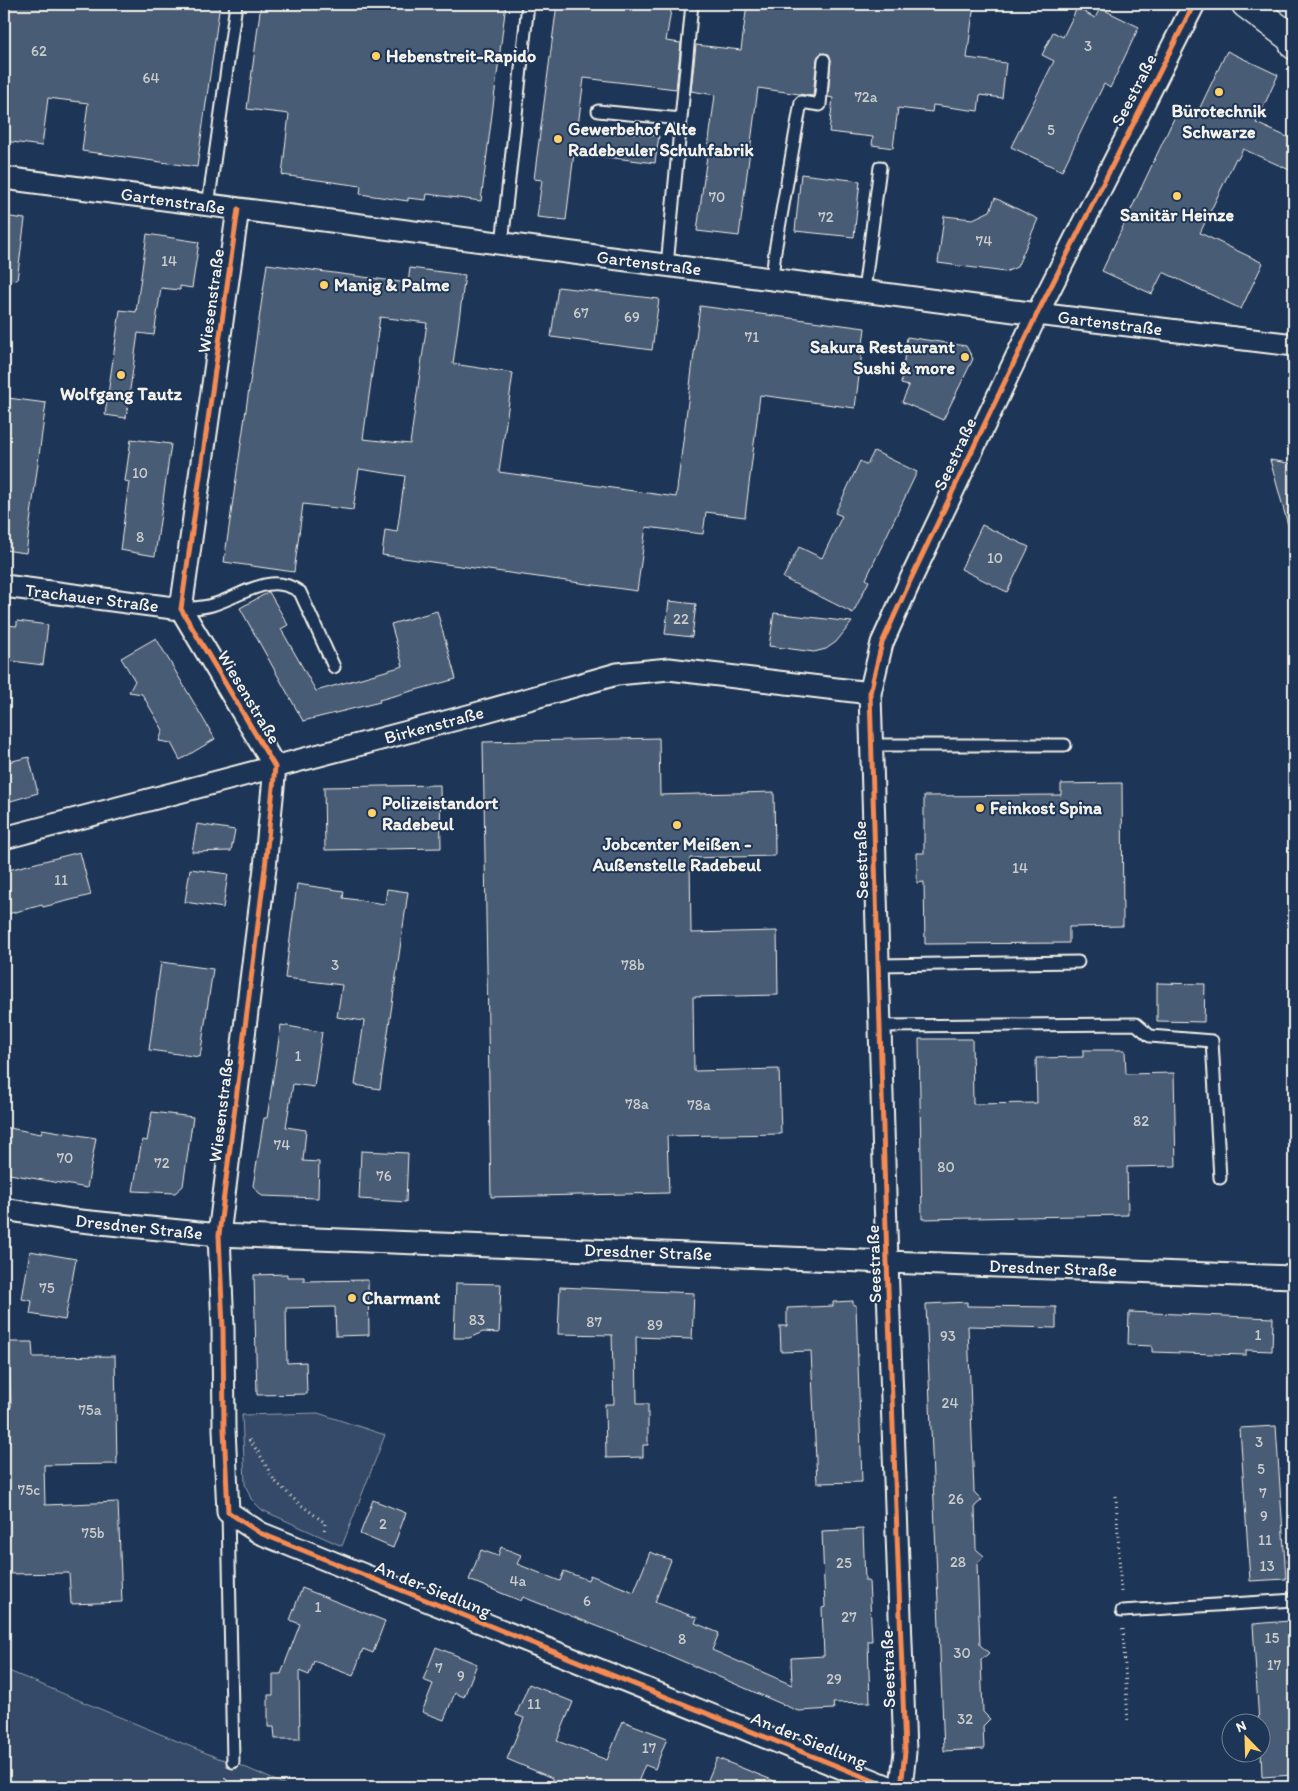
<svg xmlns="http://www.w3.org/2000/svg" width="1298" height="1791" viewBox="0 0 1298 1791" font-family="Itim,sans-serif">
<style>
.green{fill:#354a67;stroke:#949ea8}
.building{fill:#485b74;stroke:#f4f1e8;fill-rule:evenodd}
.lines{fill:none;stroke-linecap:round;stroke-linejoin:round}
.lane-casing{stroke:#f4f1e8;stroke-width:15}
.street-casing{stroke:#f4f1e8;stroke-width:25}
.secondary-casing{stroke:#f4f1e8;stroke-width:31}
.path{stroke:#f4f1e8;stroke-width:3;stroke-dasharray:1 4;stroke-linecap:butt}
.lane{stroke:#1d3557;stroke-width:11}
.street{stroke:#1d3557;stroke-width:21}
.secondary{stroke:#1d3557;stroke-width:28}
.cycleway-casing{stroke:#1d3557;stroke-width:8}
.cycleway{stroke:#f68b52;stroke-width:5}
.poi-dot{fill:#ffd166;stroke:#1d3557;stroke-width:2}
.labels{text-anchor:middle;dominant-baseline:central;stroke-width:4;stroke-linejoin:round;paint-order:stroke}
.number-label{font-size:15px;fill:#c9cccb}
.poi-label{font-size:18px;font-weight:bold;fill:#f4f1e8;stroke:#1d3557;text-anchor:start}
.street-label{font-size:18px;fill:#f4f1e8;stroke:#1d3557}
</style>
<rect width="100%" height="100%" fill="#1d3557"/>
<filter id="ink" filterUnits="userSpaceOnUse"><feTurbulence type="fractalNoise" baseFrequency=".02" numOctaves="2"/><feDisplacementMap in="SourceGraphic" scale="10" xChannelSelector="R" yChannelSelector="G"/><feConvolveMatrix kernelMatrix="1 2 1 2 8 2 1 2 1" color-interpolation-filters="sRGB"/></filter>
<g filter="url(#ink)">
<!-- green -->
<path class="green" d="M318 1413 385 1435 342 1546 262 1510 251 1499 245 1484 242 1415Z
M4 1669 218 1758 233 1762 290 1787H4Z"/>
<!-- building -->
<path class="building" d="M4 4H220L197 167 82 151 88 103 48 98 42 146 4 141Z
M261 4H506L481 201 427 194 426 200 408 198V201L360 194 361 186 282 175 289 114 247 109Z
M557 4H672L666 41 681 43 676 89 584 78 578 126 659 136 655 163 574 153 566 220 537 217 542 180 534 179Z
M747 4H974L967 58 1006 63 1002 98 980 95 978 111 933 105 932 112 898 108 893 148 872 145 873 137 829 132 833 98 828 97 831 60 829 54 821 53 817 59 813 96 758 88 739 236 697 231 715 95 691 91 696 45 741 50Z
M1077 8 1095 18 1100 8 1139 27 1110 88 1104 84 1062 171 1011 147 1054 61 1042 55 1053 32 1063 37Z
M1227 51 1278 75 1256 123 1294 140V172L1243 149 1238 159 1236 158 1200 233 1263 263 1241 309 1163 272 1152 294 1102 271 1177 112 1194 120Z
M801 174 860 181 854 237 795 231Z
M995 198 1038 219 1017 267 1005 272 938 263 944 216 973 219 990 211Z
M4 216 25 219 17 280 4 279Z
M147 234 199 242 192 288 180 286V290L161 288 154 335 138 333 126 418 105 415 120 310 136 312Z
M267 264 408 283 410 268 465 275 453 364 513 373 499 472 676 497 700 306 865 328 855 408 760 395 745 517 706 512 703 534 646 527 637 591 382 555 385 530 397 532 405 476 359 469 353 510 303 504 294 572 224 562ZM380 317 427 323 410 444 363 439Z
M558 287 659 299 652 350 551 337Z
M907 337 966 346 973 359 943 420 902 402 909 386 901 384Z
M8 398 46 403 26 553 4 550V432Z
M131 439 171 444 155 556 120 550 129 482 125 481Z
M874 451 917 472 866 579 869 581 853 613 783 578 799 547 822 558 842 516 835 513 844 495 860 461 867 465Z
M1270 460 1294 464V524L1288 525Z
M982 525 1029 547 1007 592 961 569Z
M269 592 288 625 281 629 316 691 403 666 391 624 437 611 456 679 379 700 380 702 303 721 240 608Z
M669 601 696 604 692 637 665 634Z
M774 613 852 622 836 642 826 649 814 652 769 646Z
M17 621 48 625 43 665 4 660V625L17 626Z
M156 638 215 739 180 760 171 743 159 741 163 730 142 694 129 692 135 681 121 658Z
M659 738 660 795 774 792 775 856 690 858 691 933 777 931 778 995 693 997 694 1071 779 1069 781 1134 667 1136 669 1193 491 1197 483 742Z
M29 757 38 793 4 803V763Z
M1122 783 1123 926 1069 927V943L925 944 924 882 917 883V853H924V796L1061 795V784Z
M440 785 441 848 325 850 324 787Z
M197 824 235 830 231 851 192 852Z
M80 852 91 895 43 907 42 905 4 915V871Z
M190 869 228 874 223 908 185 902Z
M297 884 344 891 343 898 385 904 387 889 408 892 380 1089 355 1085 364 1021 337 1017 342 985 285 978Z
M161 962 213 969 200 1057 149 1050Z
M1157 983 1205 984 1204 1022 1157 1021Z
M281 1025 322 1032 314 1087 293 1084 286 1127 306 1130 303 1161 319 1162 318 1198 262 1196 253 1186 264 1118H267Z
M919 1039H972L973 1104 1037 1103 1036 1058 1083 1057V1050H1125L1126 1074 1174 1073 1176 1166 1127 1167 1128 1215 922 1219Z
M152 1112 193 1117 183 1186 175 1193 133 1191 142 1140 147 1141Z
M4 1127 41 1134 42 1129 96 1138 87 1188 4 1173Z
M361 1151 408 1153 406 1202 359 1199Z
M30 1251 76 1259 65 1320 30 1314 32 1301 22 1299Z
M287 1274V1277H304V1281L368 1280 369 1335 336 1336 335 1307 286 1308 287 1363 306 1362 307 1394 257 1395 254 1275Z
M456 1283 501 1284 499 1333 483 1332 469 1338H454Z
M560 1287 694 1293 692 1339 636 1337 637 1404H648V1445H643V1457L606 1458 605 1404H614L612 1335 558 1334Z
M853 1301V1305H856L862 1482 817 1483 811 1351 781 1352 780 1326H787V1308L833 1306V1302Z
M967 1302V1306L1056 1307V1328L968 1326 974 1492 982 1500 975 1506 976 1549 984 1556 977 1564 980 1645 989 1653 981 1660 983 1712 990 1719 983 1726 984 1749 944 1751 926 1304Z
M1129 1312 1273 1318 1272 1351 1246 1350V1355L1152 1352V1346L1128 1345Z
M9 1342H32L33 1357 115 1356 117 1464 44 1465 45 1505 118 1502 122 1602 71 1604 69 1573 4 1574V1408L11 1407Z
M1276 1426 1286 1579 1250 1581 1240 1428Z
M373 1500 406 1513 393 1548 360 1534Z
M863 1529 865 1581H869L872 1641H868L870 1702 833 1703 834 1709 798 1711 645 1645 523 1597 521 1601 469 1580 481 1550 498 1556 501 1547 521 1555 517 1564 560 1581 564 1571 588 1580 590 1575 634 1592 650 1552 671 1560 655 1602 697 1618 695 1623 719 1633 712 1650 792 1685 791 1658 824 1656 822 1608 825 1607 822 1531Z
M302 1588 385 1621 373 1653 363 1649 353 1676 314 1661 309 1675 299 1671 300 1739H275L274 1727H268V1695H273V1674H281L300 1624 290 1620Z
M1289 1621 1294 1712V1775L1262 1777 1260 1724H1259L1253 1624Z
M436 1647 477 1664 464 1697 455 1693 444 1720 422 1712 433 1684 423 1680Z
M529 1684 573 1702 557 1741 607 1760 623 1721 667 1738 655 1769 645 1765 636 1787H553L552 1778 507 1759 524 1718 516 1715Z
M717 1758 787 1786V1787H705Z"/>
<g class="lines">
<defs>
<path id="lane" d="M598 111 681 119
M208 206 236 4
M502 244 528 4
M667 266 692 4
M772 279 775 251 801 102 820 105 824 60
M864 291 880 167
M181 609C191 608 202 608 212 605 243 596 269 571 300 592L334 667
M872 745H1065
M878 965 1078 962
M880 1026 1136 1024 1150 1036 1212 1041 1220 1178
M228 1512 233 1762
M1122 1611 1294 1600"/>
<path id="street" d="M4 178 1037 314 1294 345
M238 209 181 609 275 767 265 868 219 1235 223 1328 224 1429 228 1512 260 1533 889 1787
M4 586 181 609
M4 838 472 715 617 674 669 669 870 693
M4 1209 71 1220 219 1235 887 1262 1294 1277
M901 1787 905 1752 887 1262 870 693 882 643 910 581 1037 314 1194 4"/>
<path id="secondary" d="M1246 4 1291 38 1294 45"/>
</defs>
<!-- lane casing -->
<use href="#lane" class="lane-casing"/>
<!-- street casing -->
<use href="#street" class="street-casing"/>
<!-- secondary casing -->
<use href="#secondary" class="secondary-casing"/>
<!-- path -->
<path class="path" d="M249 1440 259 1453 274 1480 296 1501 325 1523 324 1532
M1116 1496 1121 1592
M1123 1629 1128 1723
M220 1787 226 1777"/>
<!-- lane -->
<use href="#lane" class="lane"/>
<!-- street -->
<use href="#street" class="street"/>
<!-- secondary -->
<use href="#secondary" class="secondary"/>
<defs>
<path id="cycleway" d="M238 209 181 609 275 767 265 868 219 1235 223 1328 224 1429 228 1512 260 1533 889 1787
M901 1787 905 1752 887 1262 870 693 882 643 910 581 1037 314 1194 4"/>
</defs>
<!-- cycleway casing -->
<use href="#cycleway" class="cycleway-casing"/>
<!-- cycleway -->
<use href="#cycleway" class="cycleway"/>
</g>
</g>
<!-- markers -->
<g class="poi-dot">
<circle cx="376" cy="56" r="5"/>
<circle cx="1219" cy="92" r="5"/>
<circle cx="558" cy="139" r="5"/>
<circle cx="1177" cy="196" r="5"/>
<circle cx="324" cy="285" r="5"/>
<circle cx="965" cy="357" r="5"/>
<circle cx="121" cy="375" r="5"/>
<circle cx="980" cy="808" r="5"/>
<circle cx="372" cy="813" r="5"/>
<circle cx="677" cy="825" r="5"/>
<circle cx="352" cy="1298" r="5"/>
</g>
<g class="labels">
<!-- number labels -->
<g class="number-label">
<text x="1088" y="46">3</text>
<text x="39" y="51">62</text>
<text x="151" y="78">64</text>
<text x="866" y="97">72a</text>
<text x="1051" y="130">5</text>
<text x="717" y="197">70</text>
<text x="826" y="217">72</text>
<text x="984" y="241">74</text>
<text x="169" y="261">14</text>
<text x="581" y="313">67</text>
<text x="632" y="317">69</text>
<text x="752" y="337">71</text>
<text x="140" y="473">10</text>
<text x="140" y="537">8</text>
<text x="995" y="558">10</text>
<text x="681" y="619">22</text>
<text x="1020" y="868">14</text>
<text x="61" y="880">11</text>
<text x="335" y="965">3</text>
<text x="633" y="965">78b</text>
<text x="298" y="1056">1</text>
<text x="637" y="1104">78a</text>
<text x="699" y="1105">78a</text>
<text x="1141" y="1121">82</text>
<text x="282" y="1145">74</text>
<text x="65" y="1158">70</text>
<text x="162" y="1163">72</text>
<text x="946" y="1167">80</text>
<text x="384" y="1176">76</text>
<text x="47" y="1288">75</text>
<text x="477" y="1320">83</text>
<text x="594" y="1322">87</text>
<text x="655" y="1325">89</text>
<text x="1258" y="1335">1</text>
<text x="948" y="1336">93</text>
<text x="950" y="1403">24</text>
<text x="90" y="1410">75a</text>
<text x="1259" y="1442">3</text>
<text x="1261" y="1469">5</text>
<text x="29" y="1490">75c</text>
<text x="1263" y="1493">7</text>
<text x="956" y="1499">26</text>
<text x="1264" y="1516">9</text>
<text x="383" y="1524">2</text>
<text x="93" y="1533">75b</text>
<text x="1265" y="1540">11</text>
<text x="958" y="1562">28</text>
<text x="844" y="1563">25</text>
<text x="1267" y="1566">13</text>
<text x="518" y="1581">4a</text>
<text x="587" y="1601">6</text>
<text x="318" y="1607">1</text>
<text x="849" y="1617">27</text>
<text x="1272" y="1638">15</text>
<text x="682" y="1639">8</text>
<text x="962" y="1653">30</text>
<text x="1274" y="1665">17</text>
<text x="439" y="1668">7</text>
<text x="461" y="1676">9</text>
<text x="834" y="1679">29</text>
<text x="534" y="1704">11</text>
<text x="965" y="1719">32</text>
<text x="649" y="1748">17</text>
</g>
<!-- poi labels -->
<g class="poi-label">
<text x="386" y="56">Hebenstreit-Rapido</text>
<text x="1219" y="111" text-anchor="middle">Bürotechnik<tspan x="1219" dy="21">Schwarze</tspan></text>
<text x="568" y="129">Gewerbehof Alte<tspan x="568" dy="21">Radebeuler Schuhfabrik</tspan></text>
<text x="1177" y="215" text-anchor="middle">Sanitär Heinze</text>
<text x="334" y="285">Manig &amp; Palme</text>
<text x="955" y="347" text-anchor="end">Sakura Restaurant<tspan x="955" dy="21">Sushi &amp; more</tspan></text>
<text x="121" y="394" text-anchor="middle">Wolfgang Tautz</text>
<text x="382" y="803">Polizeistandort<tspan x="382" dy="21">Radebeul</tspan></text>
<text x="990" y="808">Feinkost Spina</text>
<text x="677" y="844" text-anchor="middle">Jobcenter Meißen -<tspan x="677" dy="21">Außenstelle Radebeul</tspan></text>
<text x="362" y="1298">Charmant</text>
</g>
<!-- street labels -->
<g class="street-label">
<text transform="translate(1134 90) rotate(-63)">Seestraße</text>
<text transform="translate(173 201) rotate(8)">Gartenstraße</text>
<text transform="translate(649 263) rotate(7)">Gartenstraße</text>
<text transform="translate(211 301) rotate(-82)">Wiesenstraße</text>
<text transform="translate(1110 323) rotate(7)">Gartenstraße</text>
<text transform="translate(955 454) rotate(-65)">Seestraße</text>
<text transform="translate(92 598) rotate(7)">Trachauer Straße</text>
<text transform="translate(249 697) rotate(59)">Wiesenstraße</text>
<text transform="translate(434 725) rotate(-15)">Birkenstraße</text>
<text transform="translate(861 860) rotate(-92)">Seestraße</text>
<text transform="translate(221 1110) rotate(-83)">Wiesenstraße</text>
<text transform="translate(139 1227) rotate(6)">Dresdner Straße</text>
<text transform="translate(648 1252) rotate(2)">Dresdner Straße</text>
<text transform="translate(874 1264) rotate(-92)">Seestraße</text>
<text transform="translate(1053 1268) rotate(2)">Dresdner Straße</text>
<text transform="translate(433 1589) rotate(22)">An der Siedlung</text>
<text transform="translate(888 1669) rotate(-92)">Seestraße</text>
<text transform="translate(809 1740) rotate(22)">An der Siedlung</text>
</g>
</g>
<!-- margin -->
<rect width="1298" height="1791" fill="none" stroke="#1d3557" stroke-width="20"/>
<rect x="10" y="10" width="1278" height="1771" fill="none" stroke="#f4f1e8" stroke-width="2" filter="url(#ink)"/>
<!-- north arrow -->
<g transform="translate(1246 1738) rotate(337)"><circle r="24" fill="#1d3557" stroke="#738091"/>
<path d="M0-4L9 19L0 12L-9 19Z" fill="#ffd166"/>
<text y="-8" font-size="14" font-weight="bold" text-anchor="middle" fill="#f4f1e8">N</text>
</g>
</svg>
